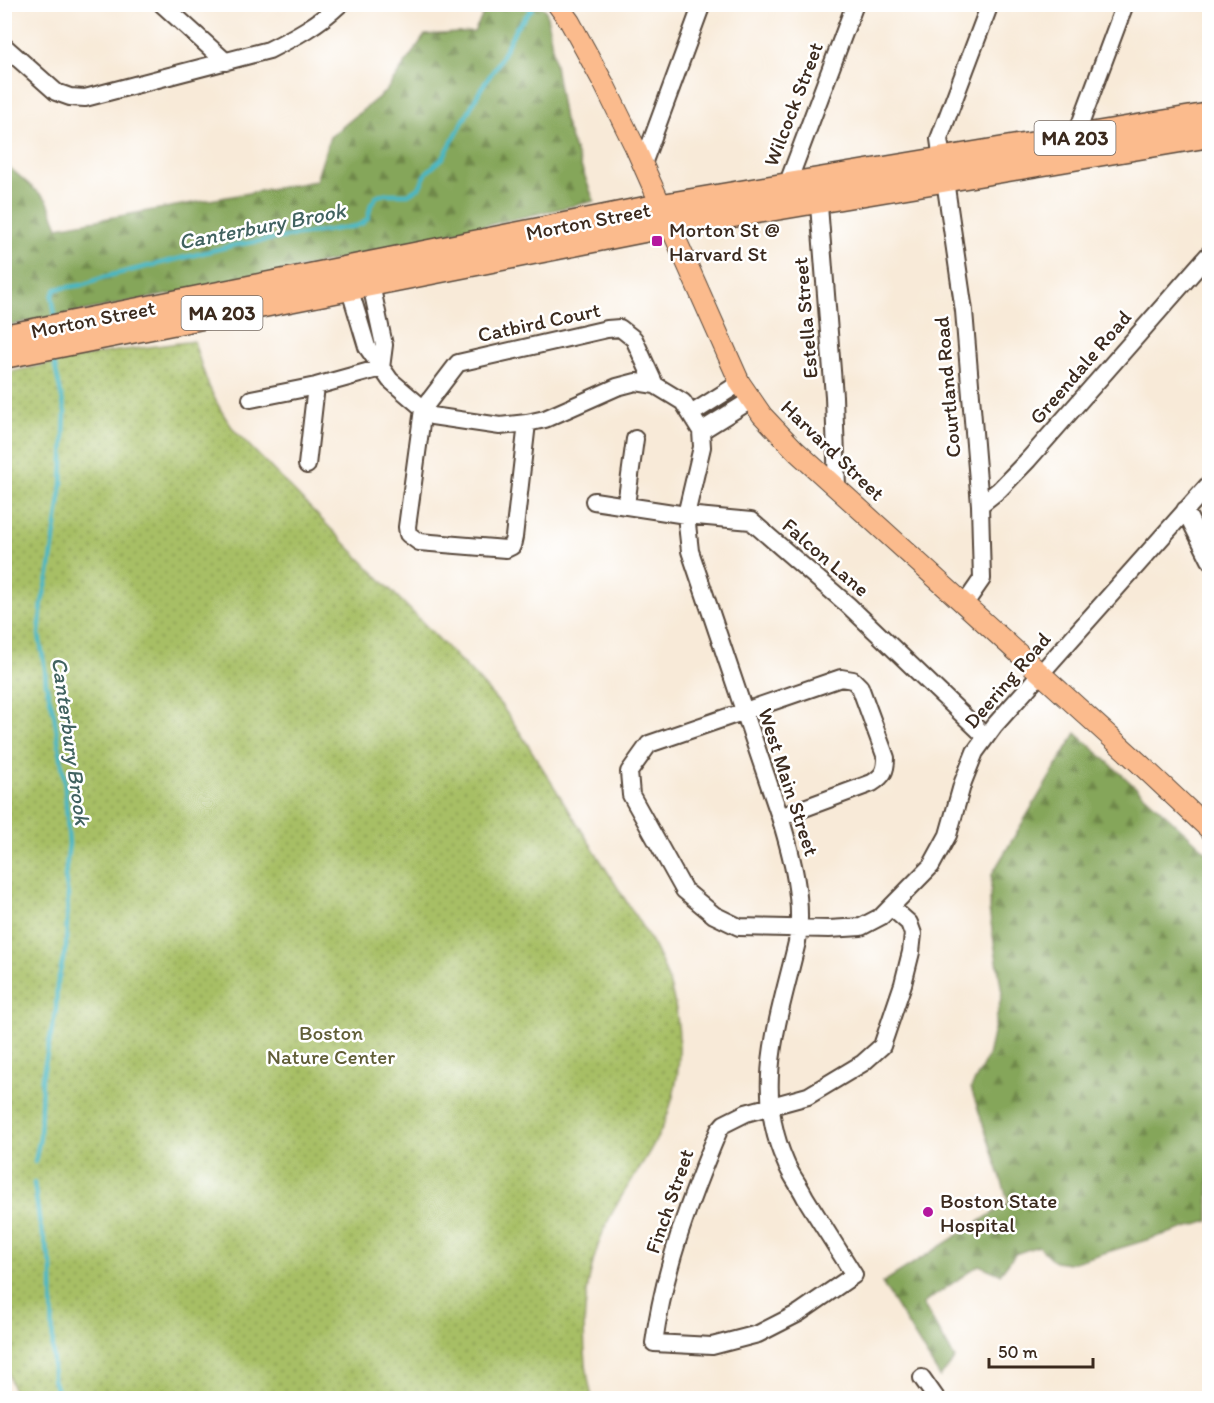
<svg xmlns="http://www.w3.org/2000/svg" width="1214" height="1403" viewBox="0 0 1214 1403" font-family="Itim,sans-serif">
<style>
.forest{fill:url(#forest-firs);stroke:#60683c;stroke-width:1.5}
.park{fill:url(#park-dots);stroke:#717442;stroke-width:1.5}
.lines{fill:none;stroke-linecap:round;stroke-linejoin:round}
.stream{stroke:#49b7c3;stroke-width:4.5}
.minor-casing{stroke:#57473a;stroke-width:20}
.major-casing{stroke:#57473a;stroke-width:22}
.highway-casing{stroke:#57473a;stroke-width:27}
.minor{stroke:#fff;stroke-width:16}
.major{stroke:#fbbb8d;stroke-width:20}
.highway{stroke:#fbbb8d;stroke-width:24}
.poi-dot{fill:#b5179e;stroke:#fff;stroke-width:2}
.labels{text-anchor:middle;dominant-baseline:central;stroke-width:5;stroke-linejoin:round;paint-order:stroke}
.shield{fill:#fff;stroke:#766a62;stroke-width:1.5}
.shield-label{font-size:20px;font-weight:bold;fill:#3b2a1e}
.street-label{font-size:21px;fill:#3b2a1e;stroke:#fff}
.poi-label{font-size:21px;fill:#3b2a1e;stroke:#fff;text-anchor:start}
.park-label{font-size:21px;fill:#615e37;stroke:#fff}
.water-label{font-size:22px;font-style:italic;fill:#416260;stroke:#fff}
</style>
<defs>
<pattern id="forest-firs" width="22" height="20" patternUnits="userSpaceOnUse" patternTransform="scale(1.5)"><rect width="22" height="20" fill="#85a65a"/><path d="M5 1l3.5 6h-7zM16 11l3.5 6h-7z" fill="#6e874a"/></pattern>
<pattern id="park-dots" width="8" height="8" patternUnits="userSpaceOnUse" patternTransform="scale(1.5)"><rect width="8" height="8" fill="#a7bf65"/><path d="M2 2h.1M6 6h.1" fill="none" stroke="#899b53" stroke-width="1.8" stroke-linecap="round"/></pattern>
</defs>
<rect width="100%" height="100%" fill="#fff"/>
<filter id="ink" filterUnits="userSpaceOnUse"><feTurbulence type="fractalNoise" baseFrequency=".0167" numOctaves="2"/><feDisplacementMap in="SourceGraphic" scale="12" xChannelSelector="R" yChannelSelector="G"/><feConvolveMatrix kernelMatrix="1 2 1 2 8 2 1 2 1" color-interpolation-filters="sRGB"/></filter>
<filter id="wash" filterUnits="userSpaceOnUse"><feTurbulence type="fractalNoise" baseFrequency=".008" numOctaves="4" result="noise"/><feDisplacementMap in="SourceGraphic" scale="24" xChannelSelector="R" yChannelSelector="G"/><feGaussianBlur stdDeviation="1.35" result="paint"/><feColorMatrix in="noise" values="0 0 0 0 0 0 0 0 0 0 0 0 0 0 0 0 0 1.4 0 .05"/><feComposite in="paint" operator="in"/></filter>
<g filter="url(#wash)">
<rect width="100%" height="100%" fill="#f8ead8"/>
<!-- forest -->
<path class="forest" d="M488 5H540L546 10 564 120 594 201 279 273 5 326 4 163 47 200 58 227 316 181 330 137 386 91 425 35 474 32Z
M1076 733 1209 854V1221L1068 1264 1055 1262 1038 1246 1015 1254 1000 1274 979 1265 923 1304 955 1359 940 1377 882 1283 1009 1203 971 1088 988 1056 1002 993 989 910 992 874Z"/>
<!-- park -->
<path class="park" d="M194 341C203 374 213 402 234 430L477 678 501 705 521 734 648 936C687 1002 691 1082 651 1149 635 1177 615 1202 603 1232 582 1285 579 1343 592 1398H16L4 1360 5 373 103 353Z"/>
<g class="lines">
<!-- stream -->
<path class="stream" d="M55 315 52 296 56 289 82 285 104 277 235 245 356 226 363 223 368 218 371 204 377 196 384 194H408L419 188 427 172 443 158 482 87 496 67 516 28 532 9
M35 1162 40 1137 42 1078 56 1010 57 985 66 947 68 895 65 876 69 844 64 778 54 714 46 684 45 669 39 635 42 602 49 574 62 484 65 412 54 362
M34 1183 40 1225 52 1267 53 1379 59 1398"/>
</g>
</g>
<g filter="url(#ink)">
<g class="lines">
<defs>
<path id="minor" d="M162 4 226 62
M4 46 56 92 70 97 85 98 269 50C295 37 319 24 340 4
M1076 144 1075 138 1125 4
M643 164 702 4
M787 185 855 4
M818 193 834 396 837 488
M369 275 384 345 381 368
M346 277 367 347 390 380 432 416 500 426 527 423 545 419 617 387 636 382 655 385 683 402 701 431 702 447 686 515 690 551 780 817C792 856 804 901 797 942 780 1016 752 1087 785 1161 790 1174 799 1185 805 1197 821 1223 838 1249 854 1275L799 1313 758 1334 712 1346 654 1343C664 1269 690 1198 719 1130L724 1124 746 1113 808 1096 863 1063 882 1046 903 984 911 952 913 934 909 923 891 907
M251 399 316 386 381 368
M691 414 740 383
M527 423 514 537 512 546 506 549 419 542 408 534 407 527 423 409 458 363 607 329 620 328 634 339 655 385
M701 431 751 400
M307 465 316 386
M594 501 686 515 751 521 848 605 986 737
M626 505 635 439
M980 505 999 490 1028 460 1210 253
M1185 510 1210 560
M964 605 982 579 980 505 964 311 939 139 990 4
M780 817 872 783C883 776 886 771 886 758L860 687 853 680 841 678 649 744 629 772 631 795 684 890 714 915 739 927 829 929 861 927 882 916 931 866 948 835 963 782 975 752 994 726 1210 483
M922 1378 936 1398"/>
<path id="major" d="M557 4 570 22 604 84 635 147 740 383 762 415 796 451 1139 763 1210 830"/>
<path id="highway" d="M4 337 645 209 1210 115
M4 356 644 230 1210 135"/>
</defs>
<!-- minor casing -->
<use href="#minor" class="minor-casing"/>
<!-- major casing -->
<use href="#major" class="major-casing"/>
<!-- highway casing -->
<use href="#highway" class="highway-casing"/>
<!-- minor -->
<use href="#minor" class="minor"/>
<!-- major -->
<use href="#major" class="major"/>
<!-- highway -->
<use href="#highway" class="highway"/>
</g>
</g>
<!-- markers -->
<g class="poi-dot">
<rect x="651" y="235" width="12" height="12" rx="3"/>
<circle cx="928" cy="1212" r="6"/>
</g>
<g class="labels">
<!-- shield labels -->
<g class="shield">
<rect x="1034.5" y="121" width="81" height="34" rx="4.5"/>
<rect x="181.5" y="296" width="81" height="34" rx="4.5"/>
</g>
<g class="shield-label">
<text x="1075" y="138">MA 203</text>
<text x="222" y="313">MA 203</text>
</g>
<!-- street labels -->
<g class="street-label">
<text transform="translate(793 104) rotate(-69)">Wilcock Street</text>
<text transform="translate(588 221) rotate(-11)">Morton Street</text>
<text transform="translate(805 318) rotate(-95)">Estella Street</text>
<text transform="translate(93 319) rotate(-11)">Morton Street</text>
<text transform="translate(539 322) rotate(-12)">Catbird Court</text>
<text transform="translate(1080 367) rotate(-49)">Greendale Road</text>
<text transform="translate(947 387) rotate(-95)">Courtland Road</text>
<text transform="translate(833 450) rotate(44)">Harvard Street</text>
<text transform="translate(826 557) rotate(41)">Falcon Lane</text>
<text transform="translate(1007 680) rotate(-49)">Deering Road</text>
<text transform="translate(789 782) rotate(72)">West Main Street</text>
<text transform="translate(669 1201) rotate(-71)">Finch Street</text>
</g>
<!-- poi labels -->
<g class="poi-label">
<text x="669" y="229">Morton St @<tspan x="669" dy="24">Harvard St</tspan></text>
<text x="940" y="1200">Boston State<tspan x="940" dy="24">Hospital</tspan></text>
</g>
<!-- park labels -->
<g class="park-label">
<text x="331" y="1032">Boston<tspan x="331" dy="24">Nature Center</tspan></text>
</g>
<!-- water labels -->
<g class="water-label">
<text transform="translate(262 226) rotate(-11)">Canterbury Brook</text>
<text transform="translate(71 741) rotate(82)">Canterbury Brook</text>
</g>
</g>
<!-- margin -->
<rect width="1214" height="1403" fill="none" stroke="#fff" stroke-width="24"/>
<!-- scale -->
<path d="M989 1358v9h104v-9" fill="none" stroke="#3b2a1e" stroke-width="3"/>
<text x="998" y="1358" font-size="18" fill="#3b2a1e" stroke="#ffffff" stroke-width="4.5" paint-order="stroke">50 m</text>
</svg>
